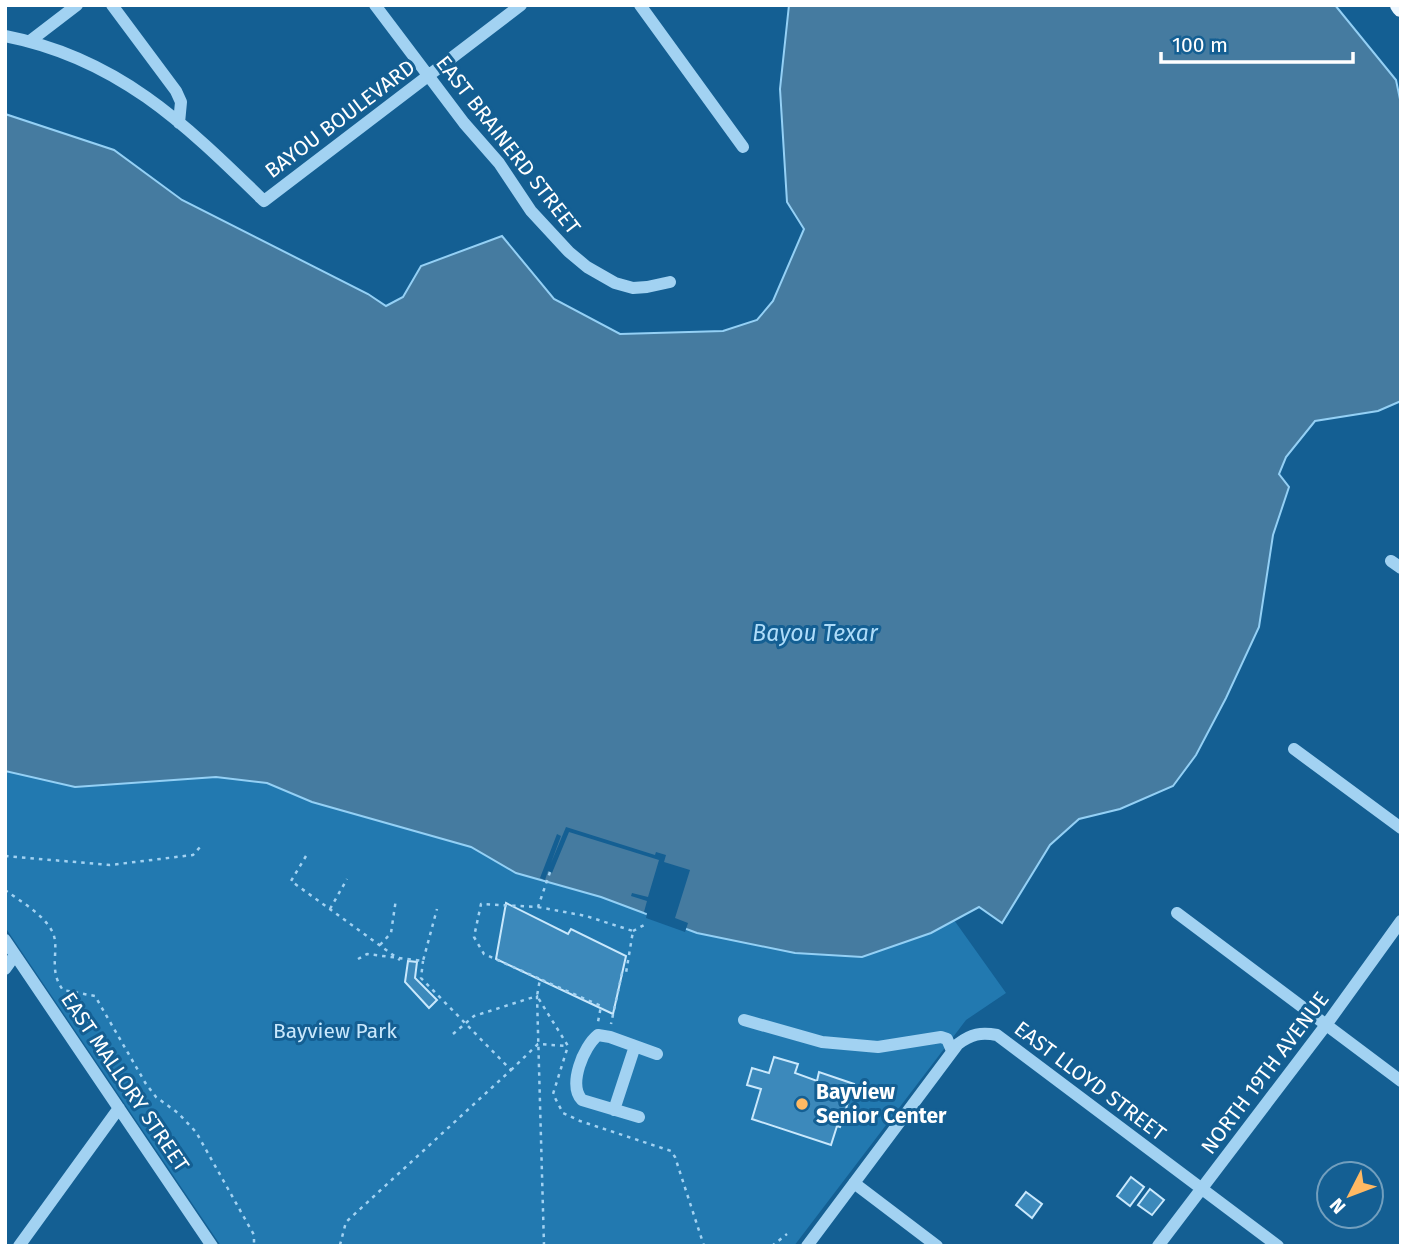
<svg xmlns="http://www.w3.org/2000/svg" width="1406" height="1251" viewBox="0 0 1406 1251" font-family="'Fira Sans',sans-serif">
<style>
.green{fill:#2279b0}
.water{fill:#457ba0;stroke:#94d0f5;stroke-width:2}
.pier{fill:#145f93}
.building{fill:#3c89bb;stroke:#c9e8fc;stroke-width:2}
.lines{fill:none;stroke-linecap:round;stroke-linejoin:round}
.path{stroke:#a2d2f2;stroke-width:2.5;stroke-dasharray:3.5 5;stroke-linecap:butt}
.minor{stroke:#a2d2f2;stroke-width:12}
.major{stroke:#edf7ff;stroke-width:18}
.poi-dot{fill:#ffb963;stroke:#145f93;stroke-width:2.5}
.labels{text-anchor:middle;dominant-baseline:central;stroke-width:6;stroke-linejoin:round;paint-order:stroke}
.street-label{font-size:21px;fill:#fff;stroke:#145f93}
.park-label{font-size:21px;fill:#c9e8fc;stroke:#145f93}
.poi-label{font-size:21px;font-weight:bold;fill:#fff;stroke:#145f93;text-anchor:start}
.water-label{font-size:23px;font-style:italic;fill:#aedcf9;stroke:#145f93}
</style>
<rect width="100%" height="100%" fill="#145f93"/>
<!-- green -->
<path class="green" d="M5 771 75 787 216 777 267 783 312 802 471 847 516 873 601 897 931 933 954 920 1006 993 966 1020 794 1246H221L5 927Z"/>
<!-- water -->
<path class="water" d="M789 5H1335L1396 80 1401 104V401L1378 411 1315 421 1286 457 1279 474 1289 487 1273 535 1259 627 1226 698 1196 755 1173 786 1120 809 1079 819 1050 845 1002 923 979 907 931 933 862 957 795 953 697 933 601 897 516 873 471 847 312 802 267 783 216 777 75 787 5 771V114L114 150 182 200 368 294 386 306 403 297 421 266 502 236 554 299 620 334 723 331 757 320 773 301 804 229 787 202 780 89Z"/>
<!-- pier -->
<path class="pier" d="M566 827 655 855 656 852 666 855 664 862 690 870 675 918 688 923 685 932 646 918 647 913 644 912 647 901 631 896 632 893 648 897 659 860 569 832 552 873 548 871 545 880 540 878 557 834 561 836 551 863Z"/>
<!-- building -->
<path class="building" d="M506 903 568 934 571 929 626 956 613 1014 496 959Z
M408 961 417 962 415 978 437 1000 429 1008 405 982Z
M774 1057 798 1064 795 1073 817 1081 819 1072 854 1084 840 1127 837 1126 831 1145 752 1119 761 1089 747 1085 752 1068 769 1073Z
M1131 1177 1144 1187 1130 1206 1117 1196Z
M1150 1189 1164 1200 1152 1215 1138 1205Z
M1026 1192 1042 1204 1032 1218 1016 1205Z"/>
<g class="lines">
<!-- path -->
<path class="path" d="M5 856 110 865 193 855 201 846
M306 856 291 881 400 960
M550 872 538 907 481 904 474 937 484 954 540 979 537 996 568 1046 553 1094 563 1113 580 1121 671 1151 675 1157 704 1246
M5 890C20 901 43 914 52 931 61 948 47 969 63 990L95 996 146 1084 156 1097 178 1113 196 1132 254 1235V1246
M538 907 586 916 633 931 626 973H622L611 1024
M330 909 347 879
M633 931 646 924
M380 945 391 933 396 899
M358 959 367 954 423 961 437 909
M542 980 601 1006 598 1022
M453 1034 474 1016 537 996 544 1246
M511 1070 538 1044 567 1046
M340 1245 346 1222 511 1070 421 978 423 961
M772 1246 787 1234"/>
<!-- minor -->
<path class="minor" d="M112 5 176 91 181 102 179 123
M375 5 464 123 499 163 531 211 569 252 587 267 615 283 633 288 647 287 670 282
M640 5 743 147
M5 36C118 58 185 124 264 201L521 5
M30 41 77 5
M1391 561 1401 568
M1294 749 1401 828
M1177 913 1401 1081
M5 940 212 1246
M5 969 15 955
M744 1020 822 1042 878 1047 941 1037 947 1039 952 1051
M614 1110 635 1046
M639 1117 582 1100C568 1085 583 1047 598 1035L610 1037 657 1054
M854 1183 937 1246
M19 1246 119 1108
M807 1246 958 1044C971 1034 981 1032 997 1035L1278 1246
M1158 1246 1326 1025 1401 921"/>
<!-- major -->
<path class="major" d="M1399 5 1401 8"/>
</g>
<!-- markers -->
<circle class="poi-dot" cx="802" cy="1104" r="7"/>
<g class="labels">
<!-- street labels -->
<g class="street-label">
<text transform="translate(340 119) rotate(-37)">BAYOU BOULEVARD</text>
<text transform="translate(508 145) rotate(52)">EAST BRAINERD STREET</text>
<text transform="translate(1265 1073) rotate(-53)">NORTH 19TH AVENUE</text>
<text transform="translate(1090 1081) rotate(37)">EAST LLOYD STREET</text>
<text transform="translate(125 1082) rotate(56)">EAST MALLORY STREET</text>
</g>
<!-- park labels -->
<g class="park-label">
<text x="335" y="1031">Bayview Park</text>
</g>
<!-- poi labels -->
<g class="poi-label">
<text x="816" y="1092">Bayview<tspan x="816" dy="24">Senior Center</tspan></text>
</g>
<!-- water labels -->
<g class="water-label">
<text x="815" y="633">Bayou Texar</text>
</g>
</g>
<!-- border -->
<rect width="1406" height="1251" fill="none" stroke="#ffffff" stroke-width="14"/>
<!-- north arrow -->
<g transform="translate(1350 1195) rotate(228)"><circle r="33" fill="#145f93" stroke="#729fbe" stroke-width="2"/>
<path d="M0-5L12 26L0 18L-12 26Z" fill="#ffb963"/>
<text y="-10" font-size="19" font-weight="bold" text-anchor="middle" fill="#ffffff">N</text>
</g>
<!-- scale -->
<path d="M1161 52v10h192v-10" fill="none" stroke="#ffffff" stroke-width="3.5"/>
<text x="1172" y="52" font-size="21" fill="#ffffff" stroke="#145f93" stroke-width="5" paint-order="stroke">100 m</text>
</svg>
